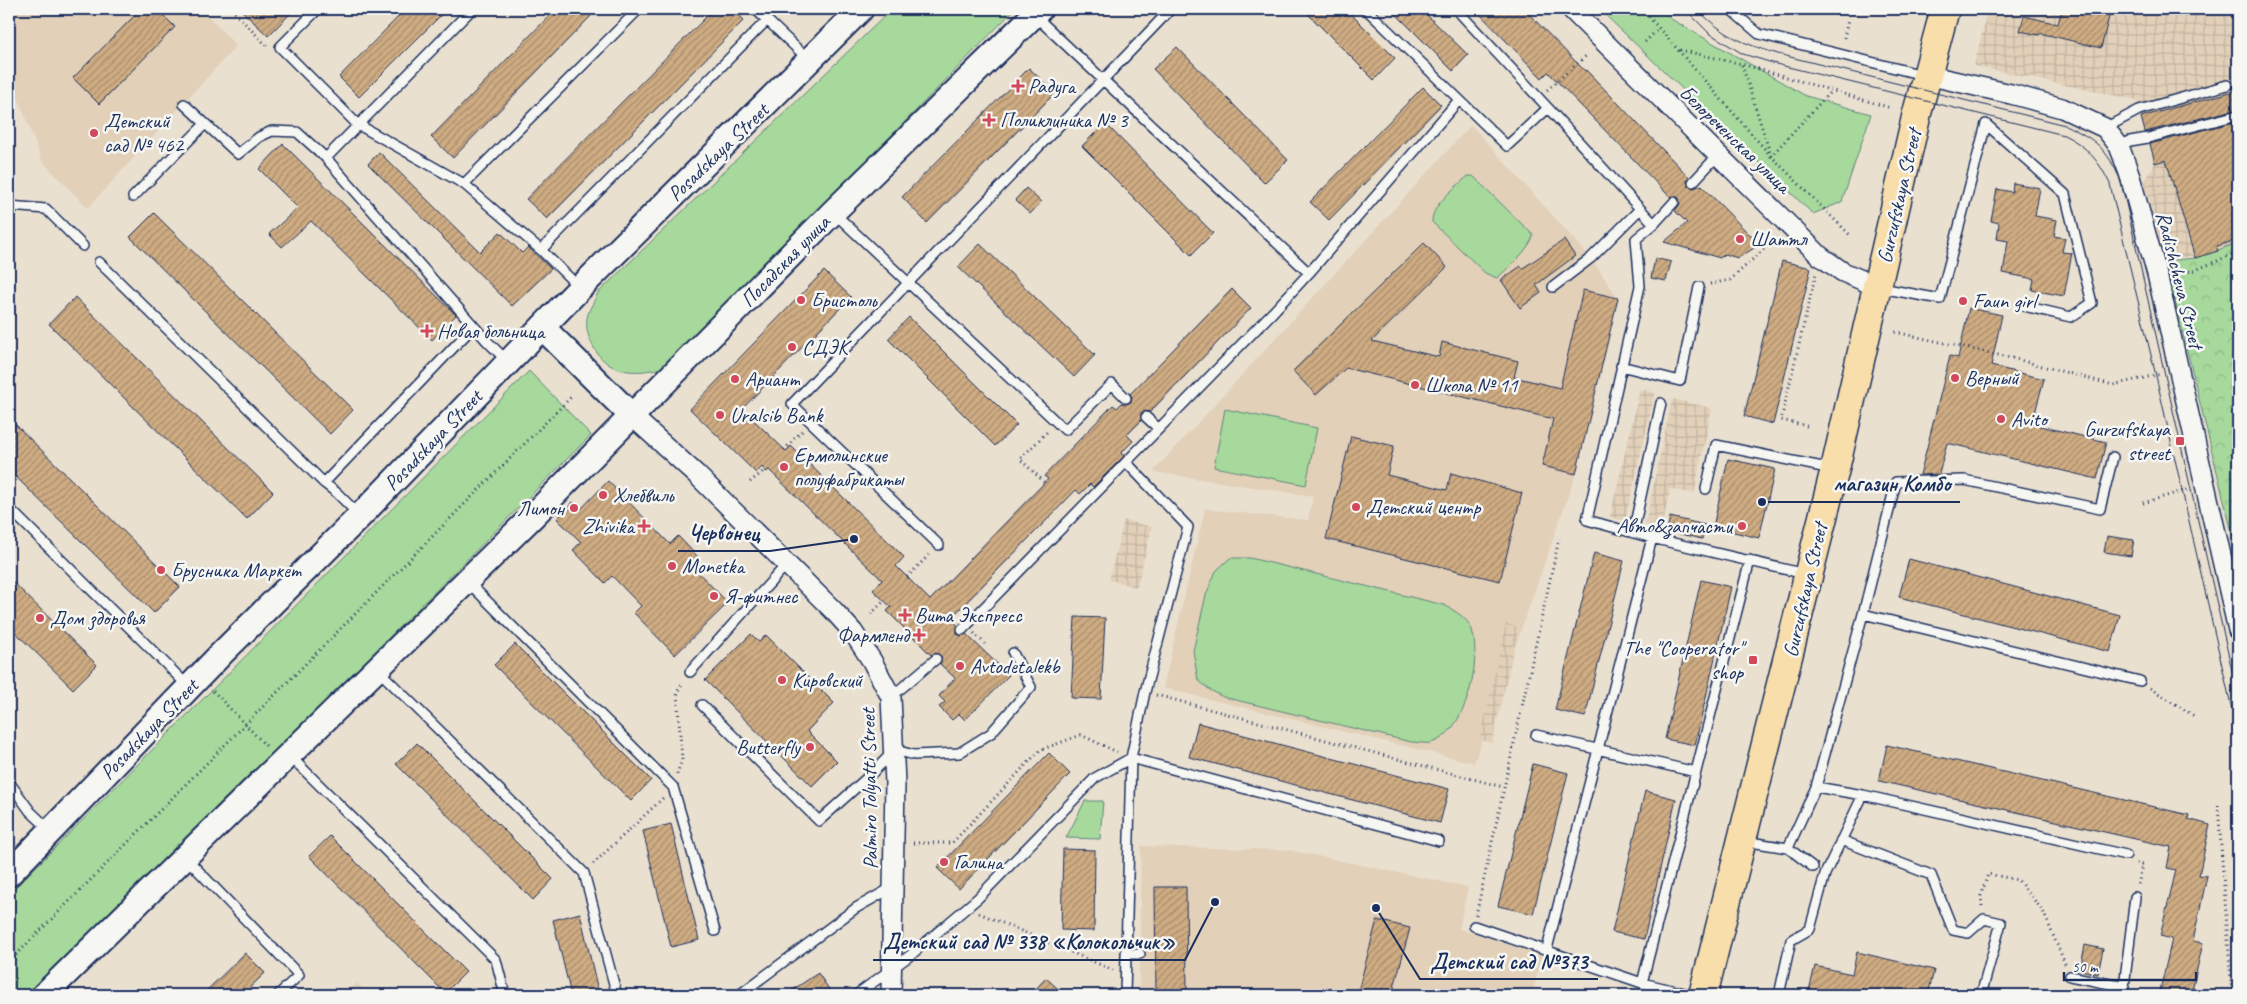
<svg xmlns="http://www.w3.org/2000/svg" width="2247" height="1004" viewBox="0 0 2247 1004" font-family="Caveat,sans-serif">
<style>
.built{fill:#e2d0b9}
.industrial{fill:url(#industrial-grid)}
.green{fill:#a6d99b;stroke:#60847c}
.forest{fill:url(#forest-crowns);stroke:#60847c}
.building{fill:url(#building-hatch);stroke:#1b2f5e}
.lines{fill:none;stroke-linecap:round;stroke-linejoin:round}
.service-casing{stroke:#1b2f5e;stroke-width:12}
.minor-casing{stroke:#1b2f5e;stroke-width:22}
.tertiary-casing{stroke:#1b2f5e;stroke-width:28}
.primary-casing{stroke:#1b2f5e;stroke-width:31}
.path{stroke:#1b2f5e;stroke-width:3;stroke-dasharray:1 4;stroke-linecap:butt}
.service{stroke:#f6f6f2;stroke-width:9}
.minor{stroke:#f6f6f2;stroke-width:19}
.tertiary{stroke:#f6f6f2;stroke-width:24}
.primary{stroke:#f8deab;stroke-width:28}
.tram{stroke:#1b2f5e;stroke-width:1}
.poi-dot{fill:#d1495b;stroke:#f6f6f2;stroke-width:2}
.labels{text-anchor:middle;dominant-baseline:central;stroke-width:5;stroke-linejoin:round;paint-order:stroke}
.poi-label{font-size:21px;fill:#1b2f5e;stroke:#f6f6f2;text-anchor:start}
.street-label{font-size:21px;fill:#1b2f5e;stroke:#f6f6f2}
.leader{fill:none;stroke:#1b2f5e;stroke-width:2}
.callout-dot{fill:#1b2f5e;stroke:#f6f6f2;stroke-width:2}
.callout-label{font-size:22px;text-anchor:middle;font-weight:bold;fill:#1b2f5e;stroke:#f6f6f2;stroke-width:5;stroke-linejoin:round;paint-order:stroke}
</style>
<defs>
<pattern id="industrial-grid" width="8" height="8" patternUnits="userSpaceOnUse" patternTransform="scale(1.25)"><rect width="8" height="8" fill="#e2d0b9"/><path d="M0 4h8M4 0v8" fill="none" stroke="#c1b3a1"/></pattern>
<pattern id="forest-crowns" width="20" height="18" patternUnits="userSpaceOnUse" patternTransform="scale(1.25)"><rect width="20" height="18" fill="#a6d99b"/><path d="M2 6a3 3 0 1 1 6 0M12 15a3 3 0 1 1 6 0" fill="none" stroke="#8ebb88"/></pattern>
<pattern id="building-hatch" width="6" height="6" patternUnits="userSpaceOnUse" patternTransform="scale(1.25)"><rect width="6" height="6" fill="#cfac82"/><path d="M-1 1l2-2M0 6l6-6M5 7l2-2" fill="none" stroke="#a78c6e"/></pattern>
</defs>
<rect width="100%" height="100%" fill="#eae0d0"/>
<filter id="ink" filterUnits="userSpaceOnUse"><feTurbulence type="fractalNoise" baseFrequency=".02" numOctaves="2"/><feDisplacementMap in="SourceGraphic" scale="10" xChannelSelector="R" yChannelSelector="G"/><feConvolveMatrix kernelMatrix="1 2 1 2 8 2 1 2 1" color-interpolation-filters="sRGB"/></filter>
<g filter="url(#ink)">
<!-- built -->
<path class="built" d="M9 9H202L236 46 88 208 42 161 9 75Z
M1471 125 1591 258 1618 298 1576 474 1474 763 1163 688 1205 509 1308 520 1313 496 1153 472Z
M1141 846 1288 850 1468 887 1459 929 1542 955 1532 995H1139Z
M357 983 370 995H346Z"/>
<!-- industrial -->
<path class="industrial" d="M1988 9H2238V150L2236 151 2238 158V243L2218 251 2165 261 2144 181 2155 163 2136 100 1974 66Z
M1640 389 1655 393 1625 521 1610 517Z
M1672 399 1712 408 1694 494 1670 489 1662 528 1645 524Z
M1124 520 1152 527 1137 587 1109 580Z
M1506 624 1519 627 1492 743 1480 740Z"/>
<!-- green -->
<path class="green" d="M892 9H1015L665 367C636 375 606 375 592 344 587 335 585 324 588 314 590 307 595 300 598 293Z
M1599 9H1663L1671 19 1806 96 1871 114 1842 202 1813 214Z
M1468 176H1473L1533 235C1532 247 1506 270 1497 278L1485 273 1432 222C1431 205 1456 187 1468 176Z
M529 371 591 435 33 995H9V894Z
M1225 409 1317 428 1306 485 1214 467Z
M1230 558H1250L1444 605C1455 611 1468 618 1472 630 1482 661 1466 734 1431 743 1425 744 1417 742 1411 742L1223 697 1210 690 1198 680 1193 651 1206 595 1216 571Z
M1085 801H1103L1100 839 1066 838Z"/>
<!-- forest -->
<path class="forest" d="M2238 243V557L2165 261 2195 258Z"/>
<!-- building -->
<path class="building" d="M141 9H157L175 27 99 104 73 78Z
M240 9H295L268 36Z
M406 9H447L359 97 339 77Z
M556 9H584L591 16 453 158 431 137Z
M714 9H733L744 20 547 219 526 199Z
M1303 9H1346L1395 58 1374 80Z
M1391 9H1421L1468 55 1453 71Z
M1475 9H1524L1585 71 1586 70 1689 177 1687 181 1688 186 1694 188 1701 185 1749 234 1764 242 1738 258 1724 254 1720 258 1664 242 1687 223 1675 211 1680 204 1679 198 1675 196 1670 197 1548 72 1542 78Z
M2062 9H2111L2101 48 2040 33 2039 35 2020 31 2024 16 2058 24Z
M1177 47 1288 160 1264 183 1153 69Z
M1029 68 1055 93 927 223 902 197Z
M1423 87 1441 105 1329 220 1310 202Z
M2238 90V109L2145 132 2141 117Z
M2238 121V240L2216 246 2218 251 2195 258 2166 160 2155 163 2150 144Z
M1105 123 1213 233 1191 255 1082 146Z
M283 144 456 315 432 340 311 221 282 247 269 234 298 208 259 169Z
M379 152 480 252 500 232 522 253 528 247 551 269 512 306 368 164Z
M2013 183 2040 188 2035 216 2057 220 2054 236 2065 238 2062 252 2072 253 2064 296 2032 290 2034 279 2003 273 2008 241 1997 239 1999 223 1991 221 1997 189 2012 192Z
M1026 188 1041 202 1030 214 1015 200Z
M154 213 353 410 330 434 130 237Z
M1564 240 1575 256 1536 285 1541 293 1520 308 1501 280 1521 266 1523 268Z
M1424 243 1447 267 1372 341 1439 357 1442 342 1518 361 1514 377 1560 388 1583 290 1618 298 1576 474 1542 466 1553 419 1346 368 1316 395 1293 371Z
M980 244 1095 355 1074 377 958 267Z
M1655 258 1671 262 1666 281 1651 278Z
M1782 261 1811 268 1773 424 1744 416Z
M824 271 851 297 742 409 786 451 791 446 904 557 896 566 930 600 1048 479 1044 476 1113 405 1117 408 1122 403 1127 404 1131 402 1132 397 1130 394 1232 289 1251 308 1150 412 1145 411 1141 413V421L1127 435 1133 441 1121 453 1124 456 1093 487 1090 484 1080 494 1076 490 951 618 958 626 957 634 961 636 966 634 1009 675 965 720 959 714 952 720 939 707 945 702 939 696 955 678 940 664 942 658 940 655 935 653 931 655 887 611 891 607 873 590 882 580 769 470 766 472 762 467 756 473 690 409Z
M75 297 273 492 247 519 49 324Z
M1969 308 2002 315 1991 366 2044 379 2032 424 2106 442 2097 479 1947 443 1939 474 1920 475 1950 356 1958 358Z
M909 317 1017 425 995 446 888 339Z
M9 418 180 587 154 613 9 470Z
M1351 436 1394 446 1387 475 1447 490 1451 473 1522 493 1500 581 1326 539Z
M1728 459 1775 469 1759 538 1713 527Z
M608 481 670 544 678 536 698 557 690 564 728 603 675 655 634 613 641 606 612 576 605 583 573 550 581 542 557 519 573 502 581 509Z
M1670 517 1705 525 1702 539 1667 531Z
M2107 536 2134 540 2131 556 2104 552Z
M1594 553 1624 561 1585 717 1555 710Z
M1909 559 2120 615 2110 652 1899 597Z
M9 578 97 665 73 689 9 626Z
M1701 580 1731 587 1695 745 1665 739Z
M1075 617 1105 618 1101 699 1071 698Z
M751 634 759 642 766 635 834 703 807 731 837 761 812 786 705 680Z
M515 644 651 780 631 801 494 665Z
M1198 723 1449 789 1440 823 1189 757Z
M417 743 553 879 533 900 396 764Z
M1887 745 2189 815 2188 819 2210 825 2199 875 2207 876 2193 941 2203 943 2191 995H2159L2172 939 2160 936 2176 870 2167 868 2171 847 1879 781Z
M1049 753 1070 774 959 889 937 868Z
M1533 764 1568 773 1533 914 1498 906Z
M1645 791 1676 799 1644 939 1612 932Z
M671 824 699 940 671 947 643 831Z
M330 836 466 972 445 993 309 856Z
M1063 849 1095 850 1094 931 1061 930Z
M1155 887H1186L1187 995H1156Z
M580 913 599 995H571L553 920Z
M1377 920 1410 928 1392 995H1357Z
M2085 945 2103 949 2098 974 2080 970Z
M1857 952 1934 970 1928 995H1808L1815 966 1852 974Z
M245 953 265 973 242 995H202Z
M818 973 833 995H785Z
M1046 978 1065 995H1030Z"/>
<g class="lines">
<defs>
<path id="service" d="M318 9 280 47 357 124 464 184 541 250 580 288
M755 9 767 20
M1366 9 1507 146 1548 108 1456 9
M1730 9 1759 34 1923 75
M1034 15 1309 273
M184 104 238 154 259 137 272 131 297 132 326 158 487 341 507 361
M1548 108 1654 224 1636 239 1640 286 1587 520 1652 538 1805 574
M2105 128 2139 110 2227 85
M2119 146 2130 141 2148 138 2238 115
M326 158 472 9
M1693 182 1718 155
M464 184 639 9
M133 197 205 124
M9 206 46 209 83 246
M833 212 1065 430 1112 384 1126 398
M1654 224 1674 202
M541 250 767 20 808 59
M99 262 324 483 337 493 360 516
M1553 287 1591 258 1640 209
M1881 288 1940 299 1986 124 2065 194 2092 303 2071 317 2024 306
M1621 366 1680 381 1699 287
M1146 417 1159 429
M1126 462 1188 527 1145 692 1131 758 1439 841
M324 483 474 326
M1706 489 1716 445 1832 469
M9 508 189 687
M1633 533 1661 403
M939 545 792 404 1171 9
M467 581 673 787 715 931
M1863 614 2140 681
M962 630 1273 312 1309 273 1459 100
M377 669 584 873 617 995
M690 672 786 565
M891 697 936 659
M702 705 819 821 870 775 895 750 914 755 959 753 991 733 1031 687 1013 653
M1536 735 1696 772
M289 755 496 960 505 995
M9 782 30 811 51 831
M1816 787 1863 795 2126 855
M1841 840 1931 875 1953 930 1968 933 1984 919 2001 923 1981 995
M1744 841 1788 848 1816 787 1863 614 1896 482 1964 480 2100 509 2113 457
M1788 848 1813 867
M186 858 299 975 278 995
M1474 926 1642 983 1693 995
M1547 949 1652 538
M1126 954H1140
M2070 976 2125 987
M1642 983 1750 560
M739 995 856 908 893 887
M856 995 912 954 978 898 1095 778 1131 758
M1125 995 1131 758
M1779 995 1791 940 1810 929 1825 874 1863 795
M2123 995 2135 897"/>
<path id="minor" d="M1571 9 1820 256 1843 272 1878 287
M1927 75 2011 94 2062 108 2105 128 2119 146 2129 173 2157 274 2238 630
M632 416 697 475 834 611 853 632 872 661 891 697 895 783 891 995"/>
<path id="tertiary" d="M543 328 632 416
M9 874 223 652 360 516 580 288 861 9
M44 995 533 516 833 212 1040 9"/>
<path id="primary" d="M1703 995 1835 469 1917 113 1945 9"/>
</defs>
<!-- service casing -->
<use href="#service" class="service-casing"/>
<!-- minor casing -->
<use href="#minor" class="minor-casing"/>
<!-- tertiary casing -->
<use href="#tertiary" class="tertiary-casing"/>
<!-- primary casing -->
<use href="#primary" class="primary-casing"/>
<!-- path -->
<path class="path" d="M231 9 268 47
M1642 9 1771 156 1850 235
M1649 16 1657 9
M1844 38 1848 20
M1645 42 1658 29
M1680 50 1742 64 1891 108
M1742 65 1771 156 1831 91
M1547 90 1588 54
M2174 272 2193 271 2238 252
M1710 284 1730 280 1774 240
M1895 332 2012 358 2113 385 2161 374
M1807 426 1781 420 1816 273
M784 450 803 430
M750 482 765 470
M1044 482 1020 459 1049 430
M2143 503 2190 489
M907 577 930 554
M871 614 884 601
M974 633 985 644
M2150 688 2196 717
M213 691 268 748
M1156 695 1503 787
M677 774 682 760 677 692 683 683
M2218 805 2232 995
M913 843H952L1040 750 1081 735 1117 752
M2136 863 2142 865 2138 886
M593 864 663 798
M1982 906 1981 896 1988 874 2018 880 2043 911 2066 966
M979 913 1113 970
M1476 915 1559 539
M9 962 571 397"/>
<!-- service -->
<use href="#service" class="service"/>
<!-- minor -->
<use href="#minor" class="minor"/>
<!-- tertiary -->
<use href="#tertiary" class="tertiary"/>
<!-- primary -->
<use href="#primary" class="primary"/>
<!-- tram -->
<path class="tram" d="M1685 9 1709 33 1743 54 1776 64 2064 135C2087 146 2099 161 2110 184L2156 376 2238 736
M1697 9C1724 36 1742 43 1778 54L2065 125C2097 140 2106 148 2121 181L2238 697"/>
</g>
</g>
<!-- markers -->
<g class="poi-dot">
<path d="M1015.5 78.5h5v5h5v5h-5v5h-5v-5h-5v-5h5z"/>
<path d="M986.5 112.5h5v5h5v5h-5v5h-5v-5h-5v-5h5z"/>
<circle cx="94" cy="133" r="5"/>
<circle cx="1740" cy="239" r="5"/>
<circle cx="801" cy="300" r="5"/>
<circle cx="1963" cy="301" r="5"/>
<path d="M424.5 323.5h5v5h5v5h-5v5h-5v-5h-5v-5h5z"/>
<circle cx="792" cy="347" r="5"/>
<circle cx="1955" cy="378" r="5"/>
<circle cx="735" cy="379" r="5"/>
<circle cx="1415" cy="385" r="5"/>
<circle cx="720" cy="415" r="5"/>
<circle cx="2001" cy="419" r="5"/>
<rect x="2175" y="436" width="10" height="10" rx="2.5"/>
<circle cx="784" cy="467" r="5"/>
<circle cx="603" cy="495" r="5"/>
<circle cx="1356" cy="507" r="5"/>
<circle cx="574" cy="508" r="5"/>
<path d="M641.5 518.5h5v5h5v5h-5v5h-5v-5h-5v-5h5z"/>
<circle cx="1742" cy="526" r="5"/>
<circle cx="672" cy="566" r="5"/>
<circle cx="161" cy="570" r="5"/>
<circle cx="714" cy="596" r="5"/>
<path d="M902.5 607.5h5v5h5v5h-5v5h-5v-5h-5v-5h5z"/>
<circle cx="40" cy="618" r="5"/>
<path d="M916.5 627.5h5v5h5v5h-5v5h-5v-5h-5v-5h5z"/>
<rect x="1748" y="655" width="10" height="10" rx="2.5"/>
<circle cx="960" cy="666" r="5"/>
<circle cx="782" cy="680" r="5"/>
<circle cx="810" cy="747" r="5"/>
<circle cx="944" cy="862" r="5"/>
</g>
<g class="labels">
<!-- poi labels -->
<g class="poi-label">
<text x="1028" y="86">Радуга</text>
<text x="1000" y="120">Поликлиника № 3</text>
<text x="104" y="121">Детский<tspan x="104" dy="24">сад № 462</tspan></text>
<text x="1750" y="239">Шаттл</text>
<text x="811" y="300">Бристоль</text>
<text x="1973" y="301">Faun girl</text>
<text x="437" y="331">Новая больница</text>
<text x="802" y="347">СДЭК</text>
<text x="1965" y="378">Верный</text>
<text x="745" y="379">Ариант</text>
<text x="1425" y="385">Школа № 11</text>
<text x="730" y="415">Uralsib Bank</text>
<text x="2011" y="419">Avito</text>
<text x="2170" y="429" text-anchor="end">Gurzufskaya<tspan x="2170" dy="24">street</tspan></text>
<text x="794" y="455">Ермолинские<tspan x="794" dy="24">полуфабрикаты</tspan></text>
<text x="613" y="495">Хлебвиль</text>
<text x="1366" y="507">Детский центр</text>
<text x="564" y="508" text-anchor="end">Лимон</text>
<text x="634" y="526" text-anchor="end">Zhivika</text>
<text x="1732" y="526" text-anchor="end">Авто&amp;запчасти</text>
<text x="682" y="566">Monetka</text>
<text x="171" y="570">Брусника Маркет</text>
<text x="724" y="596">Я-фитнес</text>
<text x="915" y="615">Вита Экспресс</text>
<text x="50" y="618">Дом здоровья</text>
<text x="909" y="635" text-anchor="end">Фармленд</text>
<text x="1743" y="648" text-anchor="end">The "Cooperator"<tspan x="1743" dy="24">shop</tspan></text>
<text x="970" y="666">Avtodetalekb</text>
<text x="792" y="680">Кировский</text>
<text x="800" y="747" text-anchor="end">Butterfly</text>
<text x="954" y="862">Галина</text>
</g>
<!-- street labels -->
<g class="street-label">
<text transform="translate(1735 139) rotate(44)">Белореченская улица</text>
<text transform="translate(718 152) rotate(-44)">Posadskaya Street</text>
<text transform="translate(1899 196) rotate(-77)">Gurzufskaya Street</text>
<text transform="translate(785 261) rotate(-46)">Посадская улица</text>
<text transform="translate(2180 280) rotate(76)">Radishcheva Street</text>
<text transform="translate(433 440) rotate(-46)">Posadskaya Street</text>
<text transform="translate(1805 590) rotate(-77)">Gurzufskaya Street</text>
<text transform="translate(149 729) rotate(-46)">Posadskaya Street</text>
<text transform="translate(869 789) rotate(-91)">Palmiro Tolyatti Street</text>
</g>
</g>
<!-- callouts -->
<path class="leader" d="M1762 502L1825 502H1960M854 539L770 551H678M1215 902L1185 960H873M1376 908L1420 979H1598"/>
<g class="callout-dot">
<circle cx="1762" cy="502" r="5"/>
<circle cx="854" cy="539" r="5"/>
<circle cx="1215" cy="902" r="5"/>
<circle cx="1376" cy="908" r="5"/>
</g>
<g class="callout-label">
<text x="1892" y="491">магазин Комбо</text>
<text x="724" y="540">Червонец</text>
<text x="1029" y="949">Детский сад № 338 «Колокольчик»</text>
<text x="1509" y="969">Детский сад №373</text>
</g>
<!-- margin -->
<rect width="2247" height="1004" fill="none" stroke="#f6f6f2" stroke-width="30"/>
<rect x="15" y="15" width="2217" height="974" fill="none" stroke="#1b2f5e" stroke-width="2" filter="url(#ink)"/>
<!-- scale -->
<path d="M2064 972v8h132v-8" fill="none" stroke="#1b2f5e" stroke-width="2.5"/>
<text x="2072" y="972" font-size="15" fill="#1b2f5e" stroke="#f6f6f2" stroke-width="4" paint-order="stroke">50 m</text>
</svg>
